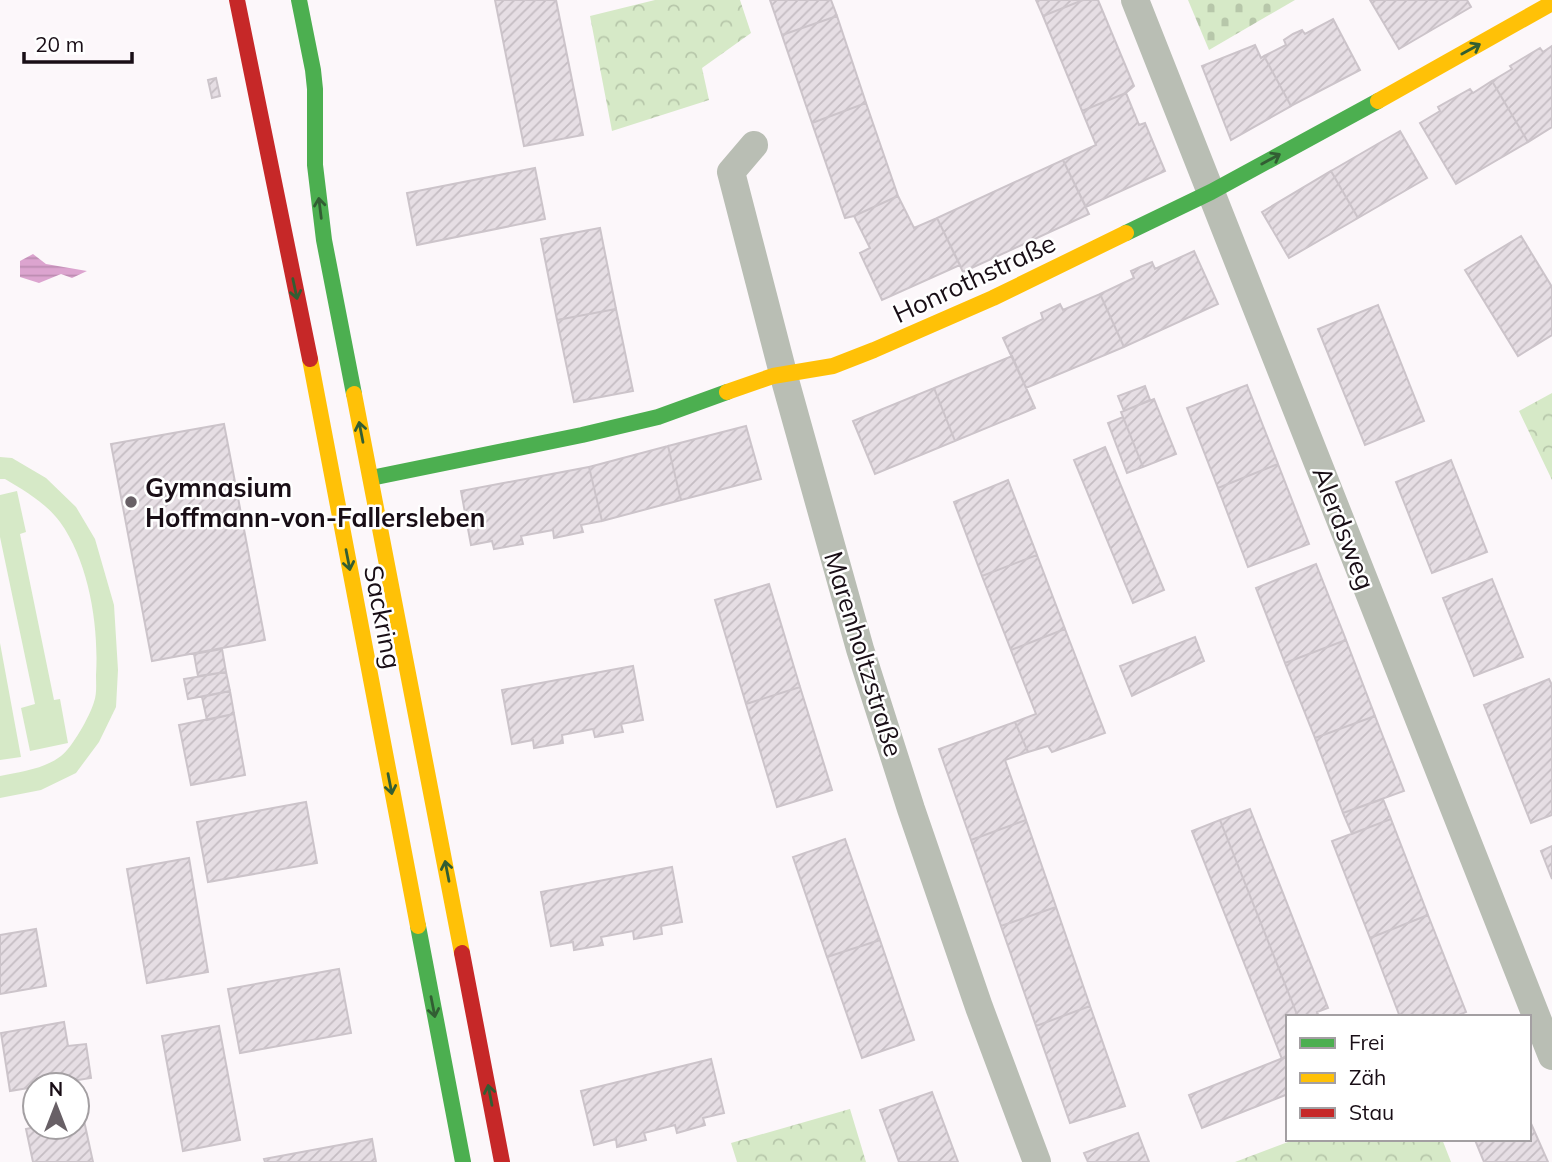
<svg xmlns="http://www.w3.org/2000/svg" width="1552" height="1162" viewBox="0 0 1552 1162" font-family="Mulish,sans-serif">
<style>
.forest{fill:url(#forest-crowns)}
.cemetery{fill:url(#cemetery-stones)}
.pitch{fill:#d6e9c7}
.water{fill:url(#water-rules)}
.building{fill:url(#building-hatch);stroke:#ccc4ca;stroke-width:2}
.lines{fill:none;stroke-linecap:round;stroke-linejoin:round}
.street{stroke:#b9beb4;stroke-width:28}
.fast{stroke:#4caf50;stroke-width:16}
.slow{stroke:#ffc107;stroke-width:16}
.jam{stroke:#c62828;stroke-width:16}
.oneway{stroke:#325e33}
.poi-dot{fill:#686066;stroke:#fff;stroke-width:2.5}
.labels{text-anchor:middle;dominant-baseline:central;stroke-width:5;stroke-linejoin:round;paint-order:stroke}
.street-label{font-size:26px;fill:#190e16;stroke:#fff}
.poi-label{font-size:26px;font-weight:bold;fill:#190e16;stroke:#fff;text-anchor:start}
</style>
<defs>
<pattern id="forest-crowns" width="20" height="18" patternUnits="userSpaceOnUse" patternTransform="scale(1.75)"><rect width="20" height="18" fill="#d6e9c7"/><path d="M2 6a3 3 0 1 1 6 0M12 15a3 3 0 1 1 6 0" fill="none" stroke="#b7c7aa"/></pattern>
<pattern id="cemetery-stones" width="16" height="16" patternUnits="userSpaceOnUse" patternTransform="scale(1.75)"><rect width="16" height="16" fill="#d6e9c7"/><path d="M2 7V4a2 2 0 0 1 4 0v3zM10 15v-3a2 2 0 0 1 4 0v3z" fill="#b7c7aa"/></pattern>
<pattern id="water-rules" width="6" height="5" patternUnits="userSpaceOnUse" patternTransform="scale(1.75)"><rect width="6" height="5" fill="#dca4cf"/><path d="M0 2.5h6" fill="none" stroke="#bc8cb1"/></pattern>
<pattern id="building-hatch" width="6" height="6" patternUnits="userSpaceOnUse" patternTransform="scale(1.75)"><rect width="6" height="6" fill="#e6dee4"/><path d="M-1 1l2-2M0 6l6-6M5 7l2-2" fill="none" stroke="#c5bdc3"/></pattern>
</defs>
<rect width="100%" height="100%" fill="#fcf7fa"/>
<!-- forest -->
<path class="forest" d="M655 0H740L751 33 702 68 709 100 612 131 590 16Z
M1552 393V480L1519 411Z
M850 1109 866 1162H737L731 1143Z
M1296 1139H1442L1451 1162H1235Z"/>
<!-- cemetery -->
<path class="cemetery" d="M1188 0H1295L1209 50Z"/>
<!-- pitch -->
<path class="pitch" d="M0 457 12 458 46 478 76 507 95 539 114 605 118 670 116 707 99 742 76 773 41 790 0 798V776C20 772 44 769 61 756 72 748 90 716 94 702 97 694 96 684 96 675 99 626 89 562 60 522 46 503 25 491 5 479H0Z
M17 491 26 532 20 534 54 700 60 699 68 743 30 751 21 708 35 704 0 537V495Z
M0 643 21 757 0 760Z"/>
<!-- water -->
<path class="water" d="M33 254 46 264 87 271 72 278 61 274 39 283 20 277V261Z"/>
<!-- building -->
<path class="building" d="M495 0H556L583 135 524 146Z
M770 0H831L837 16 782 35Z
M1036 0H1083L1043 16Z
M1083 0H1098L1134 86 1126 93 1082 111 1043 16Z
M1370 0H1467L1471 7 1399 49Z
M837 16 866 103 812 123 782 35Z
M1333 19 1360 70 1291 106 1264 56 1286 45 1284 40 1293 34 1302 30 1305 34Z
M1255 45 1261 58 1264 56 1291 106 1231 140 1202 66Z
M1552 46V127L1528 142 1492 81 1512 69 1510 66 1540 48 1543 52Z
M216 78 220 96 212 98 208 80Z
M1492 81 1528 142 1456 184 1420 123 1440 111 1438 107 1470 89 1473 93Z
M1126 93 1139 125 1145 123 1165 171 1086 207 1063 160 1096 145 1082 111Z
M866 103 898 196 854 216 845 218 812 123Z
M1400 131 1427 178 1358 218 1331 171Z
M1063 160 1089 214 963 272 937 218Z
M535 168 545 219 417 245 407 193Z
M1331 171 1358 218 1289 258 1262 212Z
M898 196 914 228 937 218 960 265 882 300 860 253 870 248 854 216Z
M600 228 616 309 557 320 541 239Z
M1521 236 1552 287V335L1518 356 1465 270Z
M1194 251 1218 304 1124 347 1100 294 1134 278 1131 271 1140 267 1152 262 1155 269Z
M1100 294 1124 347 1026 388 1003 338 1043 319 1041 313 1060 304 1063 310Z
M1378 305 1424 421 1365 445 1318 329Z
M616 309 633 391 574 402 557 320Z
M1012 356 1035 408 955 441 934 388Z
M1247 385 1278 464 1218 488 1187 408Z
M1145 386 1150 400 1124 411 1118 396Z
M934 388 955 441 875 474 853 421Z
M1154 399 1176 454 1143 467 1121 412Z
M1123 417 1143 467 1127 473 1108 423Z
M224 424 265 640 152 661 111 444Z
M746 426 761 479 681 500 668 446Z
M668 446 681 500 602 521 589 467Z
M1105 447 1164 590 1133 603 1074 460Z
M1451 460 1487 552 1432 573 1396 482Z
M1278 464 1309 544 1248 567 1218 488Z
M589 467 602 521 581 525 583 532 554 538 553 530 521 536 523 544 494 549 492 541 471 545 461 491Z
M1008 480 1037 555 982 576 954 502Z
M1037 555 1065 629 1011 650 982 576Z
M1316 564 1346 640 1285 663 1256 588Z
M1492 579 1523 657 1474 676 1443 598Z
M769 584 800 687 746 704 715 600Z
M1065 629 1105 733 1052 752 1048 746 1028 752 1015 722 1036 714 1011 650Z
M1195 637 1204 661 1132 696 1120 666Z
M1346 640 1375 716 1315 738 1285 663Z
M222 649 226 672 198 676 194 654Z
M633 666 643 720 621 724 623 732 595 737 593 729 562 735 563 743 534 748 533 740 512 744 502 690Z
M226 672 230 691 188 699 184 679Z
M1549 679 1552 685V815L1531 823 1484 705Z
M800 687 832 790 777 807 746 704Z
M230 691 234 714 207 720 202 697Z
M234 714 245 775 191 785 179 725Z
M1375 716 1404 791 1343 813 1315 738Z
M1015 722 1028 752 1005 760 1026 820 971 840 939 749Z
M1383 799 1391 819 1352 834 1343 813Z
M306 802 317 863 208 882 197 822Z
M1250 809 1328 1008 1317 1012 1319 1017H1298L1220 820Z
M1391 819 1428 915 1370 938 1332 841Z
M1026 820 1056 907 1001 926 971 840Z
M1220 820 1298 1017H1288V1056L1282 1059 1192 831Z
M845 839 880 940 827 957 793 857Z
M1552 846V879L1541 851Z
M189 858 208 972 147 983 127 869Z
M672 867 682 922 661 926 662 934 634 939 633 931 601 937 603 945 574 950 573 942 551 946 541 892Z
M1056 907 1090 1006 1036 1026 1001 926Z
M1428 915 1466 1012 1454 1017H1400L1370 938Z
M36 929 46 986 0 994V935Z
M880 940 914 1040 862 1058 827 957Z
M339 969 351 1033 240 1053 228 989Z
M1090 1006 1125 1106 1070 1123 1036 1026Z
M64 1022 68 1046 86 1044 91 1078 46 1085H35V1087L10 1091 1 1033Z
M219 1026 240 1140 183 1151 162 1036Z
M1288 1056V1094L1202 1128 1189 1095Z
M711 1059 724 1113 703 1118 705 1125 677 1133 675 1125 644 1133 646 1140 617 1147 616 1139 594 1145 581 1091Z
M932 1092 958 1162H899L880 1110Z
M83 1116 93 1162H33L26 1129 35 1127H77V1118Z
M1529 1119 1548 1162H1484L1475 1140 1529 1139Z
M1138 1133 1149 1162H1088L1084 1153Z
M372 1139 376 1162H265L264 1159Z"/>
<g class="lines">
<!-- street -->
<path class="street" d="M1135 0 1552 1056
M754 145 731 172 783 373 860 649 911 809 979 1007 1037 1162"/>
<!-- fast -->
<path class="fast" d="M299 0 313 70 315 89V165L324 240 354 394
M1126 233 1211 192 1378 101
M371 478 582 435 658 417 727 392
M418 926 463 1162"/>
<!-- slow -->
<path class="slow" d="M1378 101 1552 3
M310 359 418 926
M727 392 773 376 833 366 874 350 993 298 1126 233
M354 394 462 953"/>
<!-- jam -->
<path class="jam" d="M237 0 310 359
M462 953 502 1162"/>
</g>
<!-- one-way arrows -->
<defs><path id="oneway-shaft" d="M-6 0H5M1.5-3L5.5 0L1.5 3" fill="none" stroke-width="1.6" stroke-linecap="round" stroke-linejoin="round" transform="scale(1.75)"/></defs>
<g class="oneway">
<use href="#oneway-shaft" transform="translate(1471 49) rotate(-29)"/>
<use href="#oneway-shaft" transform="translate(1271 159) rotate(-29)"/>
<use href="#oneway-shaft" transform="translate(320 208) rotate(-97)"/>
<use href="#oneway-shaft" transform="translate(295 289) rotate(78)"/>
<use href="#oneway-shaft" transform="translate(361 432) rotate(-101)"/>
<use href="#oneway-shaft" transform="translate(348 560) rotate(79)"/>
<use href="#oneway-shaft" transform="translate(390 784) rotate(79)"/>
<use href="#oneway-shaft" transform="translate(447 871) rotate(-101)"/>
<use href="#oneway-shaft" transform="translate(433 1007) rotate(79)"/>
<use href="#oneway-shaft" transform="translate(490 1095) rotate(-101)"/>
</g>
<!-- markers -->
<circle class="poi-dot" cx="131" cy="502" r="7"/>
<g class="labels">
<!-- street labels -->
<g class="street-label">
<text transform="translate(974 278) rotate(-25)">Honrothstraße</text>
<text transform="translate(1344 528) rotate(69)">Alerdsweg</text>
<text transform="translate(383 617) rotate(79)">Sackring</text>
<text transform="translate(864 654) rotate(73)">Marenholtzstraße</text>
</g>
<!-- poi labels -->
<g class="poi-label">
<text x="145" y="487">Gymnasium<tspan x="145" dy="30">Hoffmann-von-Fallersleben</tspan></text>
</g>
</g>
<!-- legend -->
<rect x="1286" y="1015" width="245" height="126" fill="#ffffff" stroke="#a39fa2" stroke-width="2"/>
<rect x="1300" y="1038" width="35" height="10" fill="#4caf50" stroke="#a39fa2" stroke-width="2"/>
<text x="1349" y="1050" font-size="21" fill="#190e16">Frei</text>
<rect x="1300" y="1073" width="35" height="10" fill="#ffc107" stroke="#a39fa2" stroke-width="2"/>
<text x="1349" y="1085" font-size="21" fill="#190e16">Zäh</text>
<rect x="1300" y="1108" width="35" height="10" fill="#c62828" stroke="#a39fa2" stroke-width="2"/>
<text x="1349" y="1120" font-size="21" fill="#190e16">Stau</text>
<!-- north arrow -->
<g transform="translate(56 1106)"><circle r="33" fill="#ffffff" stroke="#a39fa2" stroke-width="2"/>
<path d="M0-5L12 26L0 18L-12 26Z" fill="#686066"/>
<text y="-10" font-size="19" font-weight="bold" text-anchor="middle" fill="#190e16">N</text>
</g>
<!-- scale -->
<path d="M24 52v10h108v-10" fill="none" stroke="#190e16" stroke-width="3.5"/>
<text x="35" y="52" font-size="21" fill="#190e16" stroke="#ffffff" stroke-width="5" paint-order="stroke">20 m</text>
</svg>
